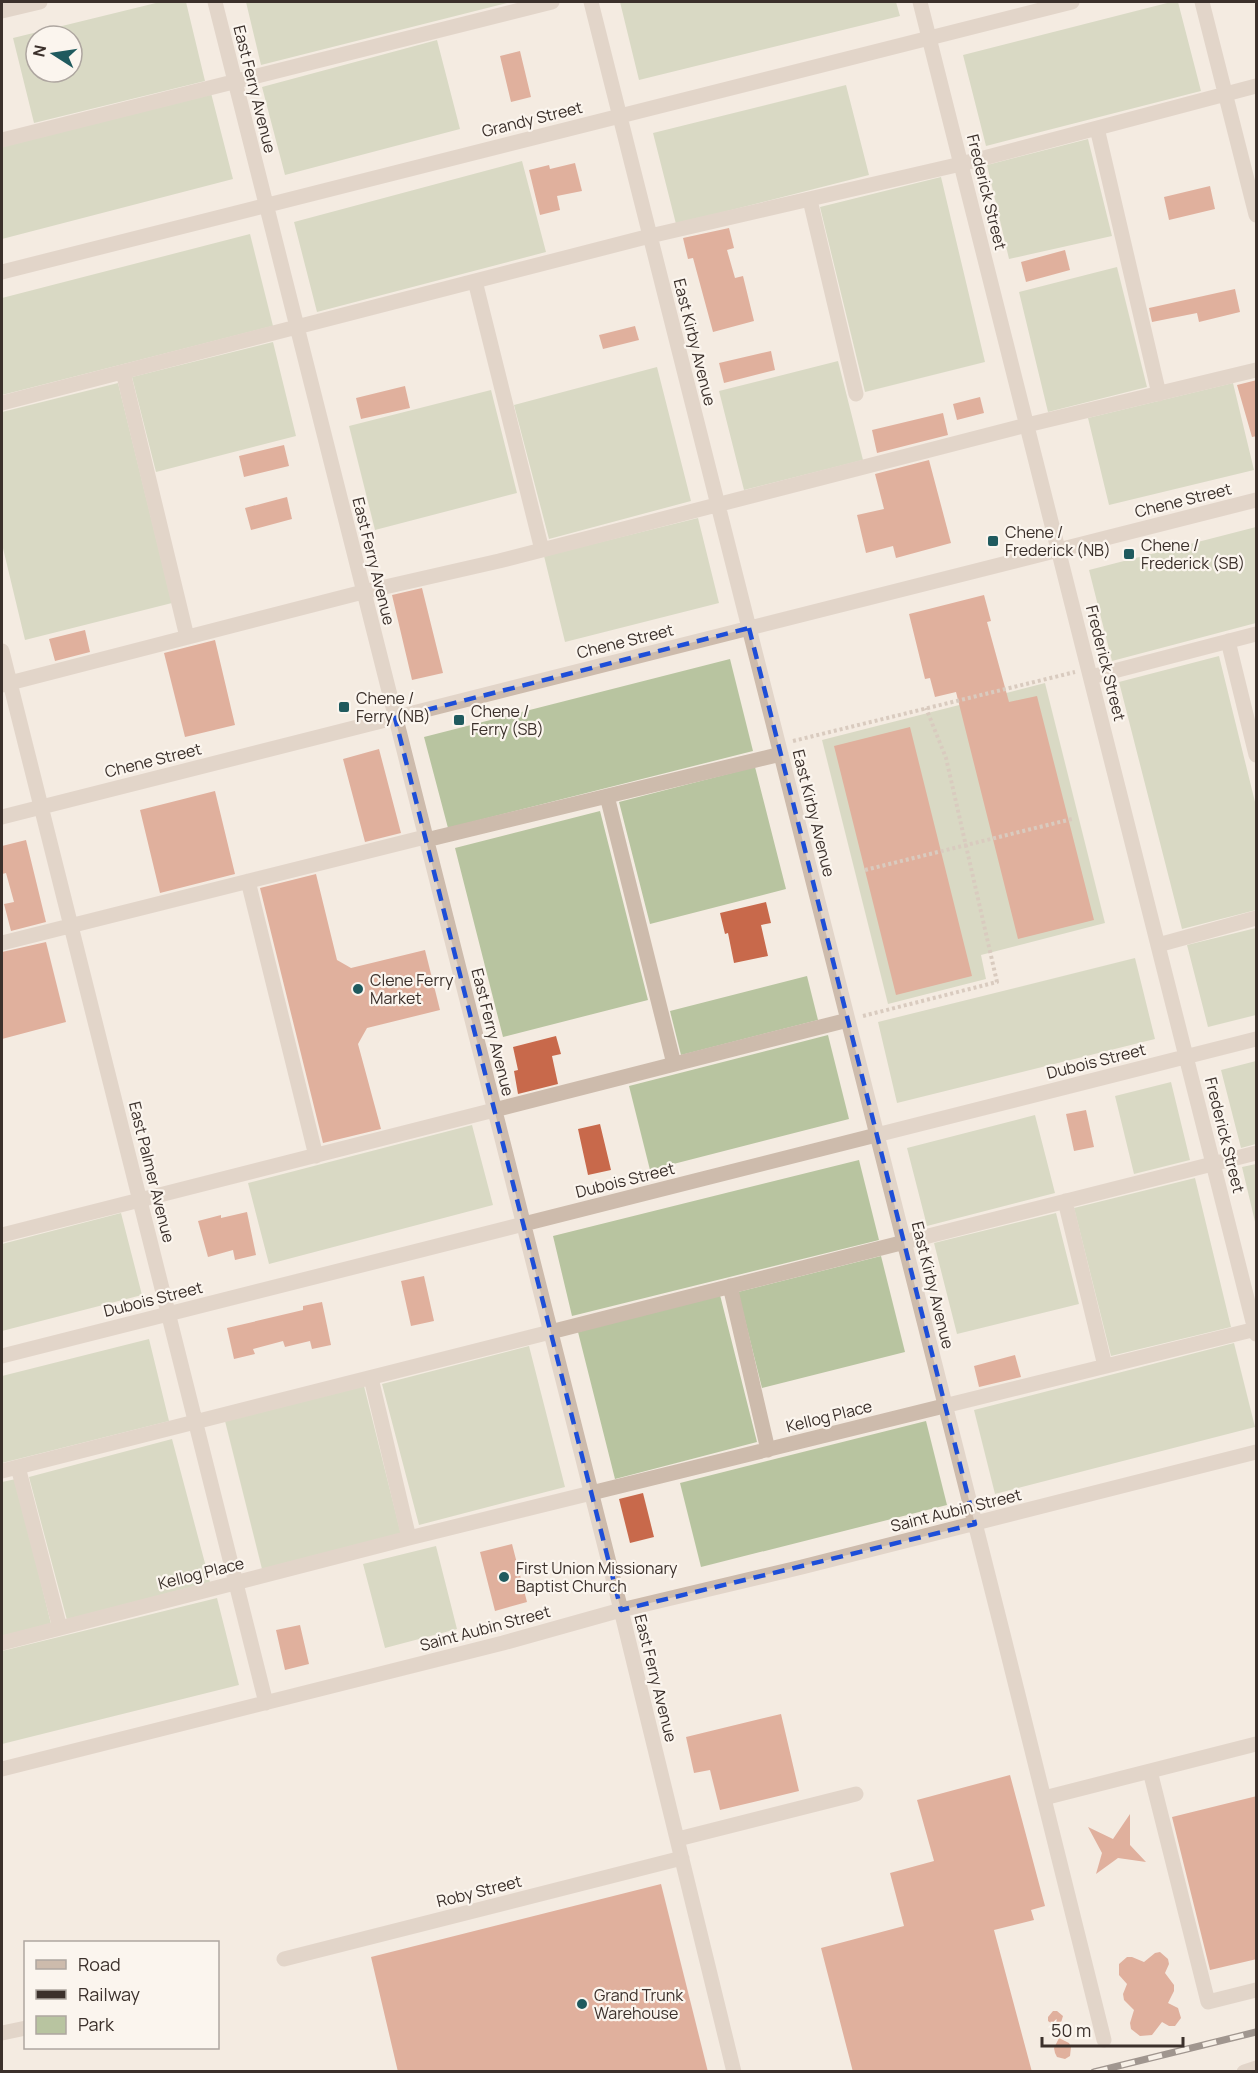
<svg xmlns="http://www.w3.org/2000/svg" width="1258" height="2073" viewBox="0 0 1258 2073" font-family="Manrope,sans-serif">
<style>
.green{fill:#b8c4a0;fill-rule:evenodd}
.building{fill:#c8694b}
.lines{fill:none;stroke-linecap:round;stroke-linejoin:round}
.path{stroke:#b9a596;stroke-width:4;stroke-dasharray:3 3;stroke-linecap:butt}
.minor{stroke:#cdbbac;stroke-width:15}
.rail-casing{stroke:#3b302b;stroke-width:7}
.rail{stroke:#fbf5ee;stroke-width:4.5;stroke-dasharray:14;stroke-linecap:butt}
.marked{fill:none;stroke:#1d4ed8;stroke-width:4.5;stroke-dasharray:12 8;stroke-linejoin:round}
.poi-dot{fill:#1f5a5e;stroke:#fbf5ee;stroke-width:2}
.labels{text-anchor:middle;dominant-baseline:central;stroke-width:4.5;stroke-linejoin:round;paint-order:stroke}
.street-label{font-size:16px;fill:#3b302b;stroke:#fbf5ee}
.poi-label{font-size:16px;fill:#3b302b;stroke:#fbf5ee;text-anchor:start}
</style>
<rect width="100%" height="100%" fill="#f4ebe1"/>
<!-- green -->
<path class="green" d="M160 2H186L205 81 34 123 13 38ZM36 36H72V72H36Z
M246 2H511L261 65Z
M620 2H896L900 16 639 80Z
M1171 2H1178L1201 91 986 146 963 55Z
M437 40 460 129 285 175 262 87Z
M846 85 869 175 676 224 653 133Z
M211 93 233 179 2 239V147Z
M1088 139 1112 236 1009 259 987 165Z
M522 161 546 252 317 312 294 222Z
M941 177 985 362 865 392 820 207Z
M250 234 273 326 2 395V298Z
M1117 267 1147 387 1048 412 1019 292Z
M273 342 296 436 156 472 132 377Z
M838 361 863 460 744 490 719 391Z
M657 367 691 501 549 539 514 405Z
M118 383 172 603 25 640 2 544V412Z
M1233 383 1254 470 1109 505 1088 418Z
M491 390 517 493 375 530 349 426Z
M698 518 719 603 565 642 544 556Z
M1256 527V623L1112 661 1089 570Z
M1219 656 1256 806V910L1182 929 1119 682Z
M730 659 753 751 448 828 424 737Z
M1045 683 1105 923 981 955 986 979 888 1004 822 740Z
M755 767 786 889 650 924 619 802Z
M600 811 648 1000 503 1037 455 848Z
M1256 928V1015L1208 1027 1187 945Z
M1135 958 1155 1039 897 1103 878 1022Z
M807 976 818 1020 681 1055 670 1011Z
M828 1035 849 1119 650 1170 629 1086Z
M1256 1061V1144L1241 1148 1221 1070Z
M1171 1082 1190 1160 1134 1174 1115 1096Z
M1035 1115 1055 1193 927 1226 907 1148Z
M472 1125 493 1205 269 1264 248 1183Z
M859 1160 879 1240 572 1316 553 1236Z
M1256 1164V1226L1242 1167Z
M1195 1178 1231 1327 1111 1356 1074 1208Z
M121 1213 142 1295 2 1331V1244Z
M1056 1213 1079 1304 957 1334 934 1243Z
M881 1256 905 1352 762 1388 738 1292Z
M720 1295 757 1442 615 1479 578 1332Z
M149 1339 169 1421 2 1463V1376Z
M1234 1343 1255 1427 995 1494 974 1410Z
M529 1346 565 1487 419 1525 382 1384Z
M364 1386 401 1534 262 1569 225 1421Z
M926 1421 947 1505 701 1567 680 1483Z
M172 1439 210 1582 67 1620 29 1477Z
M16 1479 51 1624 2 1636V1482Z
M436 1546 457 1629 385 1648 363 1564Z
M217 1598 239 1685 2 1744V1651Z"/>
<!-- building -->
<path class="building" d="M520 51 531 97 511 102 500 56Z
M575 163 582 191 557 196 560 210 540 215 529 170 549 165 550 169Z
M1210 186 1215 209 1169 220 1164 197Z
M729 228 734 248 727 250 735 278 743 276 754 321 713 332 693 258 688 259 683 238Z
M1065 250 1070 270 1026 282 1021 262Z
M1235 289 1240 312 1199 322 1197 313 1152 322 1149 308Z
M635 326 639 340 603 349 599 335Z
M771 351 775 370 724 383 719 363Z
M1257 380V436L1252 437 1237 385Z
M405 386 410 408 361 419 356 398Z
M980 397 984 413 957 420 953 404Z
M943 413 948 435 877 453 872 430Z
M284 445 289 466 244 477 239 456Z
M929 460 951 543 896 558 893 546 866 553 857 515 884 509 875 474Z
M287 497 292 519 251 530 245 508Z
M422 588 443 673 412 680 392 595Z
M984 595 991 621 987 622 1009 702 1037 696 1094 920 1018 939 956 692 935 697 930 678 925 679 909 614Z
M85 630 90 652 55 661 49 639Z
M215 640 235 725 185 737 164 653Z
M910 727 972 976 896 995 834 746Z
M379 749 401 833 365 842 343 759Z
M215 791 235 874 160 893 140 810Z
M26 840 46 922 11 931 4 904 14 902 6 873 2 874V846Z
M316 874 337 960 351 968 425 950 440 1010 367 1028 358 1044 381 1129 323 1143 260 888Z
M766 902 771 923 761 925 768 956 734 963 728 933 725 934 720 913Z
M46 942 66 1022 2 1039V952Z
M556 1036 561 1054 552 1056 558 1084 518 1094 514 1071 518 1070 513 1047Z
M1086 1110 1094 1147 1074 1151 1066 1114Z
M600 1124 611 1170 588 1175 578 1129Z
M247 1212 256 1255 235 1260 233 1250 208 1257 198 1221 221 1215V1218Z
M424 1276 434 1321 411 1326 401 1281Z
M322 1302 331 1345 312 1349 310 1341 285 1347 283 1341 253 1349 255 1354 234 1359 227 1328 303 1310V1306Z
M1015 1355 1021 1377 979 1387 974 1366Z
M643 1493 654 1537 630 1543 619 1499Z
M512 1544 527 1602 495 1611 480 1552Z
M300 1625 309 1664 285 1670 276 1630Z
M781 1714 799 1791 720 1810 710 1770 694 1773 686 1737Z
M1010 1775 1045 1906 1031 1910 1034 1920 994 1930 1032 2072H853L821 1948 904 1926 890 1873 934 1861 917 1800Z
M1257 1796V1959L1210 1970 1172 1817Z
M1130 1814V1845L1146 1862 1118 1858 1096 1874 1102 1853 1088 1827 1113 1839Z
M661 1884 708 2072H398L371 1957Z
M1160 1952 1168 1959 1169 1964 1165 1973 1174 1985V1991L1168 2003 1178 2008 1181 2018 1175 2026H1169L1162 2022 1152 2035 1140 2036 1131 2029 1130 2023 1134 2010 1124 2000 1123 1994 1127 1984 1119 1975V1964L1127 1957H1132L1144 1962 1155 1953Z
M1053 2011H1057L1063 2016 1059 2029 1048 2021V2017Z
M1059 2038 1069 2043 1071 2047 1070 2056 1065 2059 1057 2057 1055 2053 1054 2048Z"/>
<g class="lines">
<!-- path -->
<path class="path" d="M793 741 1075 672
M865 870 1072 819
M863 1016 997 982 946 758 926 708"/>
<!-- minor -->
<path class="minor" d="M215 2 621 1610 734 2072
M591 2 1003 1634 1104 2040
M920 2 1256 1334
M1202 2 1256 215
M2 11 40 2
M1097 128 1159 394
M2 140 552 2
M810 200 856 394
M2 272 1072 2
M475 281 542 550
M123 372 187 637
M2 403 650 236 961 164 1256 86
M1228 641 1256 755
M2 651 266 1703
M1091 677 1256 634
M2 685 363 592 499 561 1027 425 1256 370
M607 796 674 1064
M2 817 1256 500
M426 840 781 754
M248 881 316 1156
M2 943 425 837
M1158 945 1256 918
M1065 1201 1105 1366
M2 1235 848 1020
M730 1286 768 1450
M2 1356 1256 1039
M371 1378 409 1538
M18 1467 60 1628
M2 1471 1256 1153
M2 1643 409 1538 1256 1329
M2 1769 503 1643 621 1610 802 1567 1256 1452
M1150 1771 1208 2002 1256 1990
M1044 1798 1256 1744
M678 1839 856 1794
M284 1959 682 1858
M2 2033 26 2028
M1244 2072 1256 2068"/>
<defs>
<path id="rail" d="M1094 2072 1256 2032"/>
</defs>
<!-- rail casing -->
<use href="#rail" class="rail-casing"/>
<!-- rail -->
<use href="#rail" class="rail"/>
</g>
<!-- marked area -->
<path d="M0 0H1258V2073H0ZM749 628 975 1524 621 1610 395 718Z" fill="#f4ebe1" fill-opacity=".55" fill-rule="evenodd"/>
<path class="marked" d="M749 628 975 1524 621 1610 395 718Z"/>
<!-- markers -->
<g class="poi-dot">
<rect x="987" y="535" width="12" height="12" rx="3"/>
<rect x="1123" y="548" width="12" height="12" rx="3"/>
<rect x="338" y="701" width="12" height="12" rx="3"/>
<rect x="453" y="714" width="12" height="12" rx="3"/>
<circle cx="358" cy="989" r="6"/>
<circle cx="504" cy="1577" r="6"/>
<circle cx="582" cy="2004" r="6"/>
</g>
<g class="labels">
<!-- street labels -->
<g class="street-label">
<text transform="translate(255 89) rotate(76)">East Ferry Avenue</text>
<text transform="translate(532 119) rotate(-14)">Grandy Street</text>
<text transform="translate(987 192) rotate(76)">Frederick Street</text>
<text transform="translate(695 342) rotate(76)">East Kirby Avenue</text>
<text transform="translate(1183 500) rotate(-14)">Chene Street</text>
<text transform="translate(374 561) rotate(76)">East Ferry Avenue</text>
<text transform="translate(625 641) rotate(-14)">Chene Street</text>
<text transform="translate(1106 663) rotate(76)">Frederick Street</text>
<text transform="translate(153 760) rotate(-14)">Chene Street</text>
<text transform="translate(814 813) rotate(76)">East Kirby Avenue</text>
<text transform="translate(493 1032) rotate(76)">East Ferry Avenue</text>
<text transform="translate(1096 1061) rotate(-14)">Dubois Street</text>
<text transform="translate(1225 1135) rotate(76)">Frederick Street</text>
<text transform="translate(152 1172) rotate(76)">East Palmer Avenue</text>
<text transform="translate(625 1180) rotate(-14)">Dubois Street</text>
<text transform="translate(933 1285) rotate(76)">East Kirby Avenue</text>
<text transform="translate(153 1299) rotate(-14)">Dubois Street</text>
<text transform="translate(829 1416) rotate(-14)">Kellog Place</text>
<text transform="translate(956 1510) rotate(-14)">Saint Aubin Street</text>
<text transform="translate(201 1573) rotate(-14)">Kellog Place</text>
<text transform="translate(485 1628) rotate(-15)">Saint Aubin Street</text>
<text transform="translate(656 1678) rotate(76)">East Ferry Avenue</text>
<text transform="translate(479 1891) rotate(-14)">Roby Street</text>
</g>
<!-- poi labels -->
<g class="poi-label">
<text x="1005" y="532">Chene /<tspan x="1005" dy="18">Frederick (NB)</tspan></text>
<text x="1141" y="545">Chene /<tspan x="1141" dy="18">Frederick (SB)</tspan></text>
<text x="356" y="698">Chene /<tspan x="356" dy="18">Ferry (NB)</tspan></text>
<text x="471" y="711">Chene /<tspan x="471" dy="18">Ferry (SB)</tspan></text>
<text x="370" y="980">Clene Ferry<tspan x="370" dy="18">Market</tspan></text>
<text x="516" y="1568">First Union Missionary<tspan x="516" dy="18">Baptist Church</tspan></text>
<text x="594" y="1995">Grand Trunk<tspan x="594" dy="18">Warehouse</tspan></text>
</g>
</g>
<!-- border -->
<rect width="1258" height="2073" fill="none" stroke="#3b302b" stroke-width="6"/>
<!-- legend -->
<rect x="24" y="1941" width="195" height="108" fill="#fbf5ee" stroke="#aea6a0" stroke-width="1.5"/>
<rect x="36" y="1960" width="30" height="9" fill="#cdbbac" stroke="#aea6a0" stroke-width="1.5"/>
<text x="78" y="1971" font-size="18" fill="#3b302b">Road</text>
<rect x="36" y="1990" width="30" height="9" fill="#3b302b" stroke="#aea6a0" stroke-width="1.5"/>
<text x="78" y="2001" font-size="18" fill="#3b302b">Railway</text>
<rect x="36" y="2016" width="30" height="18" fill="#b8c4a0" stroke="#aea6a0" stroke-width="1.5"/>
<text x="78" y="2031" font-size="18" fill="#3b302b">Park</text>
<!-- north arrow -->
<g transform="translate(54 54) rotate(282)"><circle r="28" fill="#fbf5ee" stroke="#aea6a0" stroke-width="1.5"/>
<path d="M0-4.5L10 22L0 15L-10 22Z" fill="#1f5a5e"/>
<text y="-9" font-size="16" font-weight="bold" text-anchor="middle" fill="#3b302b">N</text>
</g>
<!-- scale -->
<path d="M1042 2037v9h141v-9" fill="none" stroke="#3b302b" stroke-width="3"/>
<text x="1051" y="2037" font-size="18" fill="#3b302b" stroke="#fbf5ee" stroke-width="4.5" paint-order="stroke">50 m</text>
</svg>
